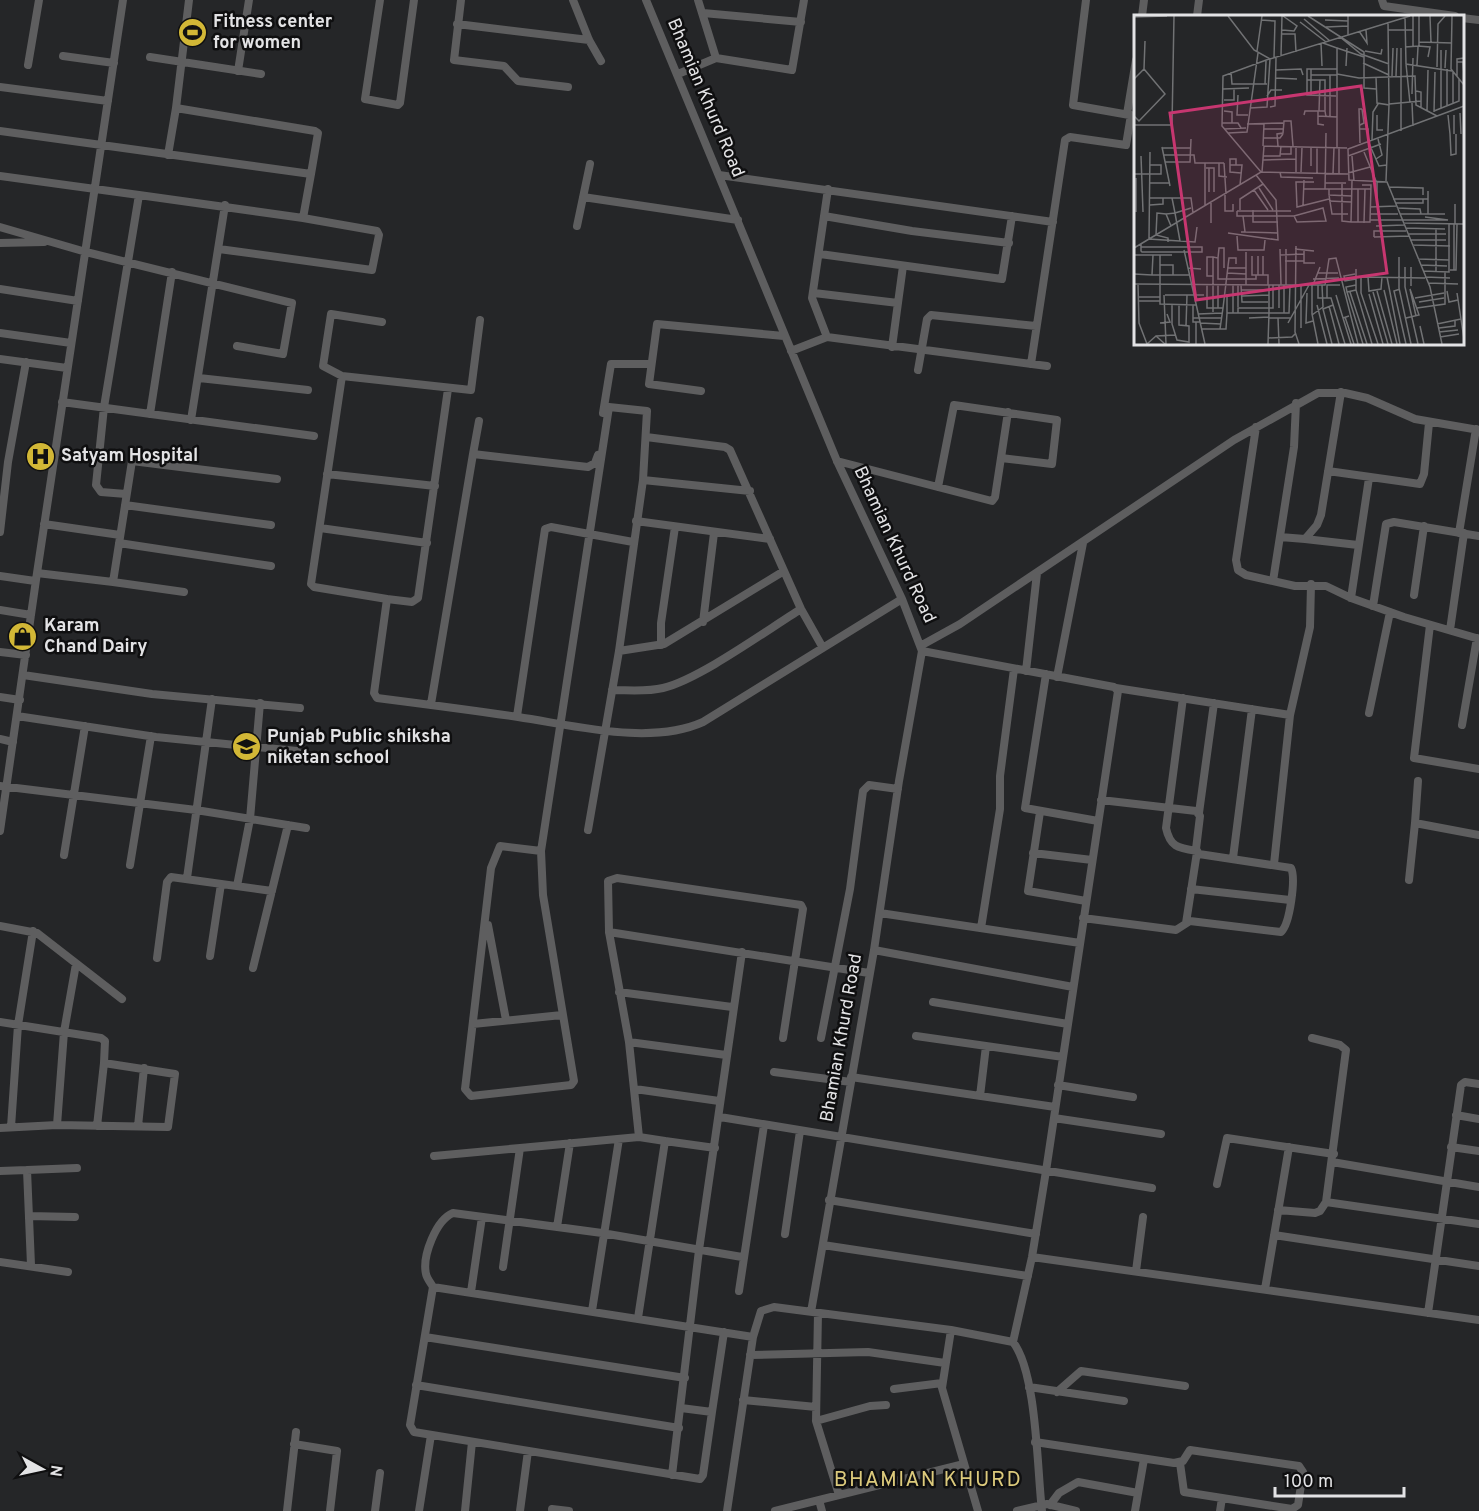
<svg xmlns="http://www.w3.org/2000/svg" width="1479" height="1511" viewBox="0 0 1479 1511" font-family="Overpass,sans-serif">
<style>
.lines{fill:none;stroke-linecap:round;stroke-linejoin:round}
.minor{stroke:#5e5e5f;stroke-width:8}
.labels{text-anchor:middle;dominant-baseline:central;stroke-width:5;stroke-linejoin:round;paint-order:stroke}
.poi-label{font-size:18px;font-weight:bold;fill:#e3e3e5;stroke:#0f0f10;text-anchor:start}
.street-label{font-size:18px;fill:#e3e3e5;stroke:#0f0f10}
.quarter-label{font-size:21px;letter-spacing:1.5px;fill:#dcca7c;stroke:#0f0f10}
.inset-road{fill:none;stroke:#717274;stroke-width:1.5}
.view{fill:#c73670;fill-opacity:0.15;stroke:#c73670;stroke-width:3}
.inset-edge{fill:none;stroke:#e3e3e5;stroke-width:3}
</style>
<rect width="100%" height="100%" fill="#252628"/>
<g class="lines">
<!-- minor -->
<path class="minor" d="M123 0 37 573 113 582 132 461 277 479
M380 0 365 99 398 105 400 103 414 0
M461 0 454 60 504 66 518 81 568 87
M573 0 589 40 601 61
M646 0 837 461 902 599 922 651 899 781 874 950 811 1312
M698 0 716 58
M1086 0 1073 105 1135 116
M1382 0 1384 6 1455 16
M703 13 801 22
M1142 16 1144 0
M1197 16 1199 0
M1462 18 1479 20
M457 24 589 40
M63 56 114 63
M150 57 261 74
M28 65 39 0
M238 71 249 0
M678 74 716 58 792 70 804 0
M0 87 108 101
M176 108 189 0
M1127 114 1136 60
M0 131 311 174 318 133 315 131 176 108 168 155
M719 175 1053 222
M0 176 139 195
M583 197 738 220
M824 216 912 231 1009 243
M577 226 590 164
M0 227 86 252 292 303 283 354 237 346
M0 243 44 242
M219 249 372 270 379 235 377 231 303 218
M820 254 1002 279 1012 216
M0 289 78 301
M814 293 898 303
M0 333 71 343
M827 337 812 298 828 189
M892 347 903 266
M791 351 827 337 1047 366
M0 359 67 368
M1031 364 1065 140 1070 137 1126 145 1131 115
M918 370 927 319 931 315 1036 326
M342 376 323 366 331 314 382 322
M199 378 308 390
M448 389 418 598 412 602 387 599 374 693 377 698C424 704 471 710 518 717 573 725 650 746 703 722L902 599
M701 391 649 384 657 324 784 336
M62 402 314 436
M603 413 611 364H650
M150 414 172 272
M191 420 225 205
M479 421 473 454 588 467 595 463 598 455
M1256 427 1236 560 1238 570 1246 575 1295 586H1326L1351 598 1404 617 1479 639
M646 437 725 447 730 450 801 609 823 648
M837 461 992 501 995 497 1008 412
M1328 471 1420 484 1424 474 1429 423
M327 474 435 486
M643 480 750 491
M938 487 954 405 1057 420 1052 464 1001 458
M126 494 101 492 96 485 104 407 139 195 303 218 311 174
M125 505 271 525
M636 521 770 539
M44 524 120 535
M320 528 427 543
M0 532 8 462 26 362
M1459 533 1476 429
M1280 537 1305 539 1317 525 1321 515 1341 392
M1305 539 1358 545
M119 543 271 566
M0 576 35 581
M1273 581 1294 447 1296 403
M113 582 184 592
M1414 595 1424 526
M1351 598 1369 478
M387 599 314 587 311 584 342 376 471 390 480 320
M1373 606 1386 524 1394 522 1479 536
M0 610 31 615
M703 622 714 533
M1430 625 1414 758 1479 769
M1450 630 1464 533
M661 645V623L675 527
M922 645 960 624 1234 440 1318 393H1345L1367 398 1415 419 1479 430
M619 651 664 644 784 571
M922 651 1114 687 1118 691 1046 1171 1032 1257 1013 1342
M0 652 26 655
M1026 671 1037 573
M1046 674 1025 808 1098 821
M23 675 152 694 300 708
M1057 677 1083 543
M1116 688 1290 715
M612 690C629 690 646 692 663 688 700 679 767 630 801 609
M0 697 20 700
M1183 698 1166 828C1170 847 1178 848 1197 851
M431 704 473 454
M1369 713 1390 612
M17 716 156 737 297 751
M517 716 545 529 551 527 633 542
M1462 725 1477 638
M0 739 13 742
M1418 781 1415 823 1479 835
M0 786 196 810 306 828
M1040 812 1028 891 1086 901
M1199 813 1214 703
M0 831 37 573
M541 851 500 846 491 868 465 1089 471 1096 571 1085 574 1081 543 895 541 851 609 407 647 411 643 480 619 651 588 830
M1033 853 1092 860
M64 855 85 726
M1233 858 1252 709
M1274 864 1290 715 1310 627 1311 584
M130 865 151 736
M187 878 212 699
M1409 880 1415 823
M237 886 250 819 260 703
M1191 889 1290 900
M880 913 1080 943
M1083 918 1176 930 1190 921 1281 932C1290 924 1296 878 1291 868L1199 854 1196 849 1200 816 1196 811 1101 800
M1186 923 1197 852
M488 925 506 1020
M0 926 37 933 122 999
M981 928 1000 809V776L1014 669
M609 932 869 973
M874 950 1073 987
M210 956 221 884
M157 958 167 882 171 877 272 891
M253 968 288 825
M619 992 732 1007
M933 1002 1068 1024
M0 1022 101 1038 105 1041 104 1063 175 1074 168 1127 57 1125 0 1128
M473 1024 562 1015
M916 1036 1063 1057
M821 1038 850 889 863 791 869 785 898 789
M629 1042 726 1055
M774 1072 851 1082
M851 1077 1055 1107
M1058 1085 1133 1097
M635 1089 719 1101
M980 1096 986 1046
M1456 1115 1479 1119
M720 1117 1152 1188
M1054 1118 1161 1134
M57 1125 64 1032 76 964
M97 1126 104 1063
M138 1126 144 1068
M11 1127 18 1025 33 931
M639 1137 629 1042 609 932 608 881 617 878 801 905 803 909 783 1038
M1451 1147 1479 1151
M434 1156 520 1148
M1332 1162 1479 1187
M27 1170 77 1168
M0 1171 27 1170 31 1265
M1217 1184 1227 1138 1334 1154
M829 1200 1036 1234
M1326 1202 1479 1224
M1278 1210 1315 1213 1320 1211 1326 1202 1346 1050 1340 1045 1312 1038
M29 1216 75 1217
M557 1227 570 1143
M785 1234 800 1131
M1274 1235 1479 1266
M823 1245 1028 1276
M1032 1257 1479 1320
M0 1262 68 1272
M503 1267 520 1148 639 1137 665 1141
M1136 1271 1143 1217
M433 1287C431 1283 427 1279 426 1274 422 1256 436 1220 453 1213L602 1233 742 1257
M1265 1289 1289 1147
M739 1291 764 1125
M471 1292 482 1217
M592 1311 619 1139
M818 1313 816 1421 839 1495
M1428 1313 1461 1085 1465 1082 1479 1084
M638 1318 665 1141 715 1148
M951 1330 942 1388 978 1511
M425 1337 685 1378
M750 1355 868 1352 945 1363
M416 1385 679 1428
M1029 1387 1124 1401
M894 1389 942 1383
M1057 1392 1081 1371 1185 1386
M743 1400 816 1407
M681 1408 712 1412 724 1332
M712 1412 703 1475 700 1479 414 1432 410 1425 433 1287 753 1337
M816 1421 870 1406 886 1405
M1035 1442 1174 1463 1183 1461 1190 1450 1299 1466 1303 1472 1298 1505 1292 1509 1184 1492 1180 1463
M294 1444 337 1451 330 1511
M672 1475 699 1250 742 952
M819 1500 822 1511
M1050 1505 1059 1493 1078 1482 1138 1493
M552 1509 569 1511
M287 1511 296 1432
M375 1511 380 1473
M419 1511 431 1435
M465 1511 472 1442
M520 1511 528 1451
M727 1511 753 1337 761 1311 774 1307 951 1330 1013 1342C1037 1373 1037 1469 1042 1511
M775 1511 964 1464
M1017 1511 1047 1504 1076 1511
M1135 1511 1144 1459
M1220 1511 1222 1498"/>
</g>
<!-- icons -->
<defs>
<symbol id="stadium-disc" viewBox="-11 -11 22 22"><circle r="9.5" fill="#d2b736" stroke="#0f0f10"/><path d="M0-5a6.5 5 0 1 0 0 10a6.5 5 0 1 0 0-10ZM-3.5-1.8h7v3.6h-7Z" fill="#111"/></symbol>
<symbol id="hospital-disc" viewBox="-11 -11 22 22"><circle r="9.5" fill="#d2b736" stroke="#0f0f10"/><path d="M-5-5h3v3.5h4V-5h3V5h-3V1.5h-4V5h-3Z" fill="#111"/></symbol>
<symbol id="shop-disc" viewBox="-11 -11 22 22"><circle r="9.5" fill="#d2b736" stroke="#0f0f10"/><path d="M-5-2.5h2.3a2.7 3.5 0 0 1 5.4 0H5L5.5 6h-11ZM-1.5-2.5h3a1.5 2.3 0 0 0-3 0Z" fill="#111"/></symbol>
<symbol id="school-disc" viewBox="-11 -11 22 22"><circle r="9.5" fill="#d2b736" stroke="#0f0f10"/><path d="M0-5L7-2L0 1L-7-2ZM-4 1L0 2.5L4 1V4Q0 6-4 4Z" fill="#111"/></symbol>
</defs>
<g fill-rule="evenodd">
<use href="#stadium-disc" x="176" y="16" width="33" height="33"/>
<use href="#hospital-disc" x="24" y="440" width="33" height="33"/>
<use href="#shop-disc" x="6" y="620" width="33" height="33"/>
<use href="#school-disc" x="230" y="730" width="33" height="33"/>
</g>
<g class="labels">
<!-- poi labels -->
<g class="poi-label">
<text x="213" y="22">Fitness center<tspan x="213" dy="21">for women</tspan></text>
<text x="61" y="456">Satyam Hospital</text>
<text x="44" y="626">Karam<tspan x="44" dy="21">Chand Dairy</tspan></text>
<text x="267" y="737">Punjab Public shiksha<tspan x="267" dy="21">niketan school</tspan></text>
</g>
<!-- street labels -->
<g class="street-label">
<text transform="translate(705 98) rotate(67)">Bhamian Khurd Road</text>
<text transform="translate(894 545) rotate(65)">Bhamian Khurd Road</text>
<text transform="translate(842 1038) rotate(-80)">Bhamian Khurd Road</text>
</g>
<!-- quarter labels -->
<g class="quarter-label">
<text x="928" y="1480">BHAMIAN KHURD</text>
</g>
</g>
<!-- overview -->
<g transform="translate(1134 15)">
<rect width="330" height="330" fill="#252628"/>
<path class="inset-road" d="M94 1 120 35 136 44 276 1M174 1 230 37V73L242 74M279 1V32M296 1 297 28M318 1 317 54 330 70M0 2 33 1M271 2 272 49 318 56M170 4 196 26M127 5 141 6 140 43M191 5 214 6M166 7 192 27M254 7 255 89M192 12 214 11M148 15 160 16 163 11 149 1M254 15H279M225 16 233 28 232 15M148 19H161L162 37M214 20V1M206 22 227 39 255 49M285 27 318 28M187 28 188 51M189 28 203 33V132M284 31 296 32 294 42M271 32 285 31V1M203 33 230 42M267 33V116M123 36 128 1M231 36 247 39 248 34M147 41 148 1M323 47H329L330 60M229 48 255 60M272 49 276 88M283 50 284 32M212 51 213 33M303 52 304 9 311 1M311 53 312 35M142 55 167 54 169 60M97 57 98 69H133M203 59 225 63 281 61 282 90 303 101M177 60H203M258 61 259 33M262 61 263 33M323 61V44L330 43M242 62 243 88 255 90 252 166M142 63 163 64M0 64 10 54 11 26M173 65H191V96M131 69 132 46M89 74 115 73M282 76 287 77V93M278 79 279 43M104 80 103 100H114M133 81 137 75H148M177 81V54M202 81 173 80V54H203M90 85H100V73M278 88 279 111M255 89 287 86M319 89V57M313 91V54M136 92 141 91 142 43M116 93 133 92 136 44M307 93V35M90 96 98 97V108M184 96V109L190 110M185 96 186 65M293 96 294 55M300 96 325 86V64M300 97 301 57M326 98 327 119M170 100 171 96H191L192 102M243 100V115H249M314 100 316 119M320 100V119M0 101 5 106 31 79 10 54M184 101 203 102M196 102V60M88 108H104L107 113M113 109 149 108M0 110H38L40 1M226 110 230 108 228 94M90 114 112 113M130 114H149M226 114H234V126L245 151 253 150M94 118 113 117 124 38M316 119 317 140 322 139V119M129 123H146L149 119M238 125 239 97 244 89M226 128 225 94H228M129 131 130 109M144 131 143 119 149 118 150 106H157L159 131M28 132 36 171M29 133H57M16 137 15 224 61 227 63 212M230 137 242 166M146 139H157V131M29 140H56M57 140H60L61 148H90M7 141 9 197M129 141H146L147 131M214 141 247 129M218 141 220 166M242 144 248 140 244 124M129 145 162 144M31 147H56L57 124M85 148V161L93 162M90 148 92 179M96 150H108L106 170M102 150V144H96V157L107 158M177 151V132M72 153H80V177M127 157 88 111 89 61 135 44M128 157 130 131 213 133M146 157 147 162 179 163M162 157V131M167 157 168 132M183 158V132M214 158 236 152M0 159H27V150H16M199 159 200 132M205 159V132M2 163V197M218 166 217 207H236L237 170H228M243 166V188M180 167H162L163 192 195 184M16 168H35M191 168H212M208 169V206L217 207M255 172 289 173V180M125 173 139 195M169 174H237M191 174 192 118M195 174V180L218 181M120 175 134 195M75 177V153M91 180V196H99V189M195 180 198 199H214M15 183H57L59 198M38 183 41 198 57 193M259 184H294M195 186 217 187M261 188H289V184M16 190 29 189V183M71 191V148M169 191 170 165M236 192 262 191M263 193 286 194 287 199M106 195V184L129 169M119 195V207H144M103 196V201H160L189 193 192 206 163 207 160 201M103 196H157M32 199 41 198 46 226M236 199H264M266 199H311M294 199V176M236 205H314L291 202M224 207V174M77 208V188M230 208 231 174M269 208 330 209M320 209V255M321 209V189M242 211 270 210M272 213 311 214M302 214V256M107 217H111L109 201M111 217 144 218M94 218 144 225 142 185 122 160M274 219H312M103 221 104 235H130L131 225M240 222V216H272M240 222 275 221M276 225H312M34 227V223L22 220 23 198 32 199 37 211M278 230 316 231M162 231 161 317 165 329M7 232H68V237H8L7 236V229M0 233 127 157 214 159M146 234 147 270M152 234V270M161 234 180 236M50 235 54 253M170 235V248H181M112 237V270M0 240H38M19 240 18 260H55M26 240V289L62 290M146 240 170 239M124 241V260M79 242 84 243V264H122V260M265 242V273L277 329M84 243 85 233H90V253M284 244 315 245M151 246H170M26 250H39V260M287 250 313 251M271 252V272L284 329M93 253H112M67 254 54 253 71 329M222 254V275L238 329M316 255H322L323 209M289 256 315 257V209M93 258 112 259M183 258H204M0 259 18 260M221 259 210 261 211 266 222 264M129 260V241M79 261H73V242H79V297M234 262 235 276 247 274 248 262M253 262 266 329M291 262 316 263M179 264 205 263M294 268 324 269M0 269 134 270V260H118V241M4 269 5 308 13 329M73 269V293H89L95 243H102V249M84 270V293M99 270V298H135L134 329M104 270V292M107 270 108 287H134M134 270H191L195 244 202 243 224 329M135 270V298H155L156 270M145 270V293M178 270V299L184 329M179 270 186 252M184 270V283H197L211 329M222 270 212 272 213 277 222 275M277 271V252M266 274 260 276 272 329M276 274 282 301M107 275H135M250 275 263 329M243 276 258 329M313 276 315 287 324 285M213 277 229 329M216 277 233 329M239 277 254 329M173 278 172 308 179 306M323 278 330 324M93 279V298H99M235 279 249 329M30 280 32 329M31 280H70M202 280 209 303 215 301M108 281 135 280M5 282H26M193 283V270H206M281 283 310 278M5 286H26M285 287 310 283M38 290V309L43 325 55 327V311L45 310V290M59 290V307H66M183 290 193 329M195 291 205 329M283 293 311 289V257M104 298V293H139V270M150 298V270M64 299 88 298M178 300 189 292 188 270M211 302 220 329M59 303H87M115 303 135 302M135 303H157M144 303 145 329M209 303 217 329M272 303 285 300 276 274M26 308 36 307 33 299M66 308 87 309M154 308 175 270M303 309 327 304M52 311 53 280M286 311 290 329M167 313V270M305 313 321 311V305M67 314H86L89 293M86 314H92L93 298M305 317 324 315M22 321 41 320M306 322 325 319M135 323 158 322 162 318M13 329 22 321 31 329M62 329V307M198 329 189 294 199 290M244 329 227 278V262L291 263M308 329 296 272 253 167 215 165 214 134 330 91"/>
<path class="view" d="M227 71 253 258 62 285 36 98Z"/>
<rect width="330" height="330" class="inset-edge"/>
</g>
<!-- north arrow -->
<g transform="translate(42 1469) rotate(98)" stroke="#0f0f10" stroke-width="4.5" paint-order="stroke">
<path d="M0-4.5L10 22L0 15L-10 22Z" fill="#e3e3e5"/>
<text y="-9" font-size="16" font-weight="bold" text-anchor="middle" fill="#e3e3e5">N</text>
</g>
<!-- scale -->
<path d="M1275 1487v9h129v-9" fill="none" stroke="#e3e3e5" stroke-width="3"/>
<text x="1284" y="1487" font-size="18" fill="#e3e3e5" stroke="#0f0f10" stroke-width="4.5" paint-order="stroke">100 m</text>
</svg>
